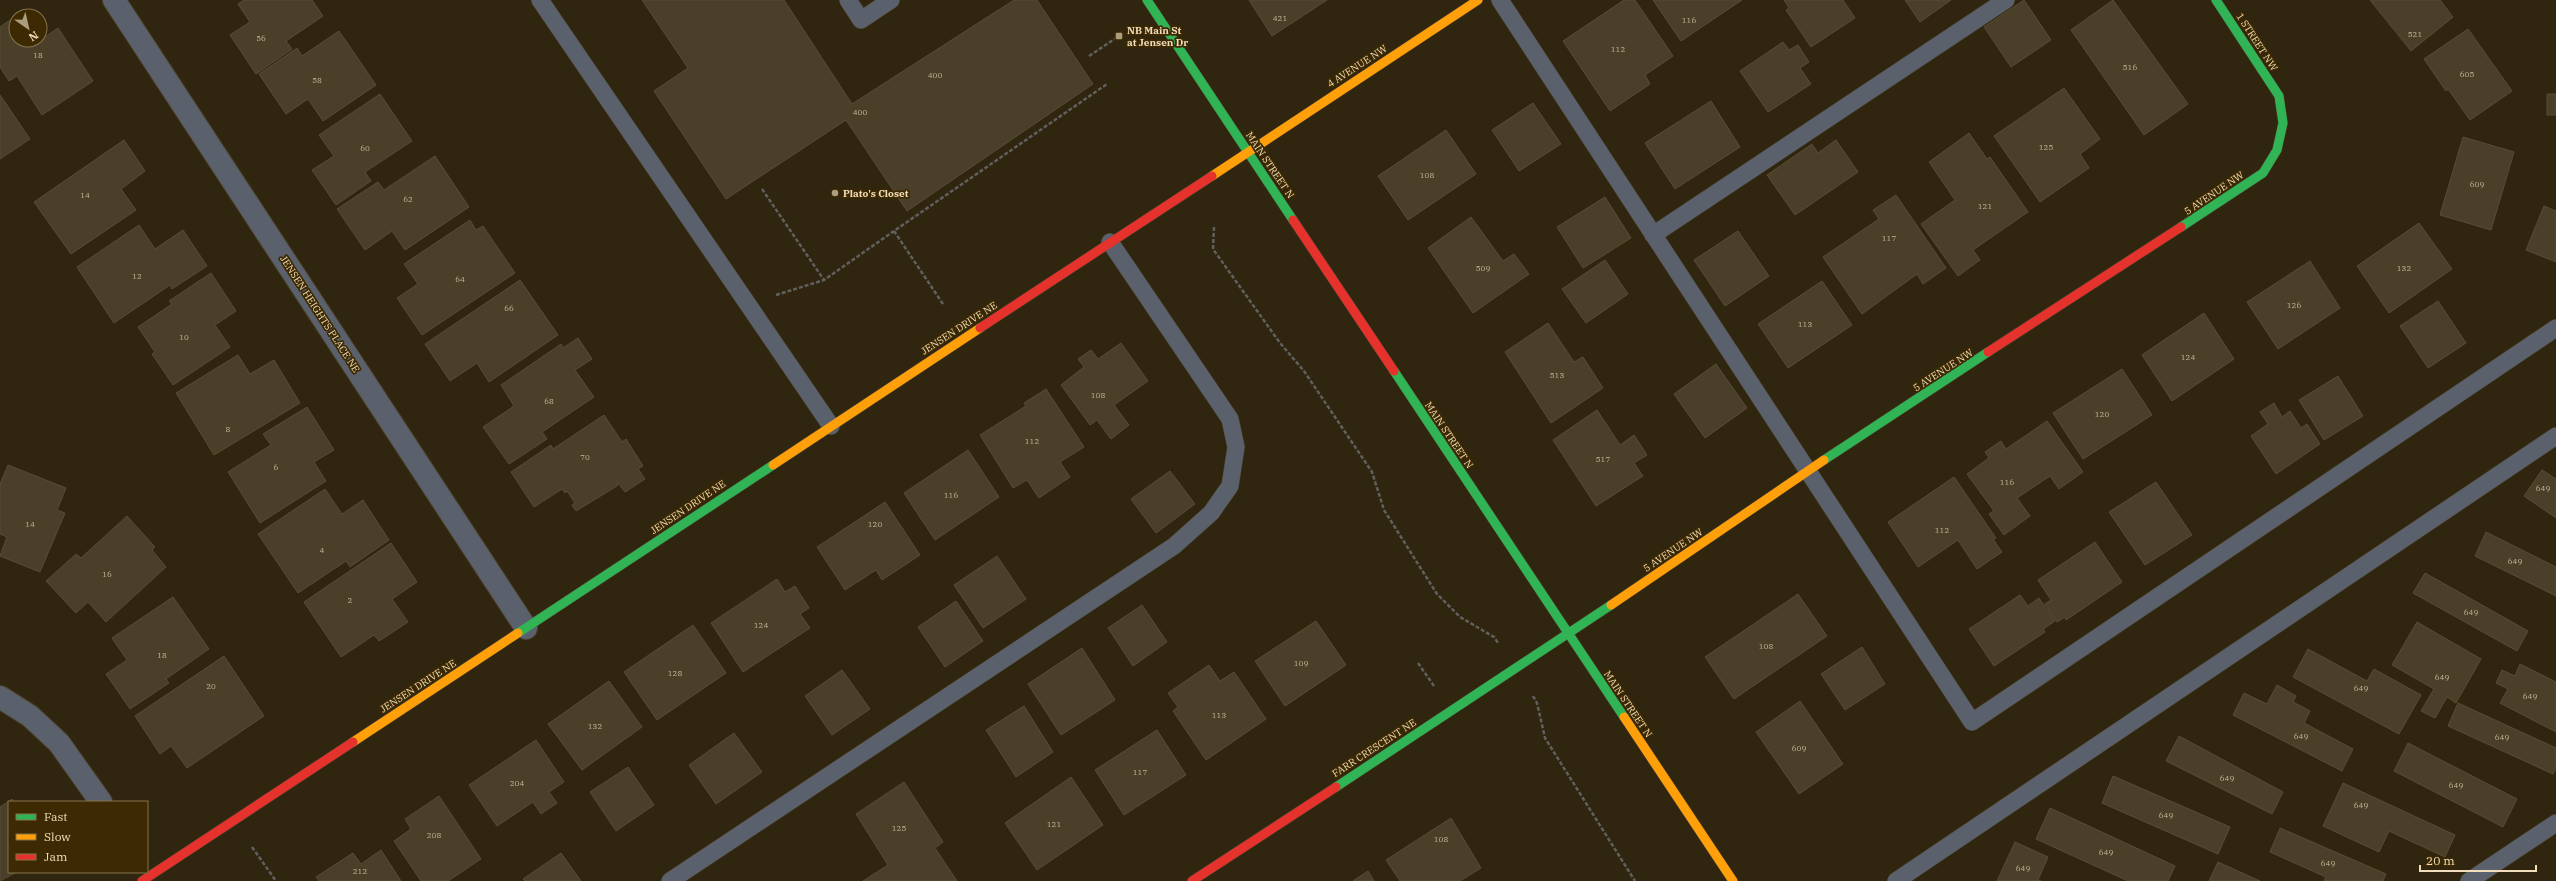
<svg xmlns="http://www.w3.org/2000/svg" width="2556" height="881" viewBox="0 0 2556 881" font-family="'IBM Plex Serif',serif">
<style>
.building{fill:#4a3f29;stroke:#594d36}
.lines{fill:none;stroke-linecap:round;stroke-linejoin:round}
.lane-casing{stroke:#4c422d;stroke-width:18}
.street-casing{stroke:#4c422d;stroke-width:24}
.fast-casing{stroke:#4c422d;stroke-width:10}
.slow-casing{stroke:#4c422d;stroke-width:10}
.jam-casing{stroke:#4c422d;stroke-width:10}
.path{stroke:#60605e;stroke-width:2.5;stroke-dasharray:4 2;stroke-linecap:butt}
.lane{stroke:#5a616c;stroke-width:17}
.street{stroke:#5a616c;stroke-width:22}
.fast{stroke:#30b455;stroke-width:9}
.slow{stroke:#ff9f0a;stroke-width:9}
.jam{stroke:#e5322d;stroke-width:9}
.poi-dot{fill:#ad9d7f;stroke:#3d2a02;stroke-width:1.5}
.labels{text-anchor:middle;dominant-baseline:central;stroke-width:3.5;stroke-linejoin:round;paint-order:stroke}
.number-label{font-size:8px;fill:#c7b696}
.poi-label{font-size:10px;font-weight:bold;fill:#f1ddbb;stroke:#3d2a02;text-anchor:start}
.street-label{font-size:10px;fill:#f1ddbb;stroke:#3d2a02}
</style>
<rect width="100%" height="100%" fill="#30250f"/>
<!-- building -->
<path class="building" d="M244 0H312L323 16 286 41 292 49 256 74 230 35 250 22 238 4Z
M642 0H784L852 104 1014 0H1037L1093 84 907 211 846 120 726 199 654 91 688 68Z
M1249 0H1327L1272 36Z
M1624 0H1635L1673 56 1645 75 1650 84 1610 111 1563 41Z
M1653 0H1742L1681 41Z
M1784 0H1843L1855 18 1811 47 1786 10 1789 8Z
M1905 0H1951L1920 22Z
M2024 0 2051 40 2011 67 1984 27Z
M2113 0 2188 104 2144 135 2071 30Z
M2370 0H2440L2453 17 2411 51Z
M16 16V40H33L35 44 58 28 93 81 42 115 17 76 9 81 0 67V27Z
M2468 29 2512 91 2470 120 2448 89 2446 91 2424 59Z
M339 31 376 85 323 121 308 99 286 114 259 74 297 48 302 56Z
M1783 42 1789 50 1798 45 1809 62 1800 68 1811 84 1768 112 1740 71Z
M2064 88 2100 139 2080 154 2089 168 2040 202 1994 136Z
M380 94 412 141 365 172 371 181 336 205 312 170 334 156 319 135Z
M2547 94H2556V115H2547Z
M0 95 30 139 0 159Z
M1711 101 1740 147 1675 189 1645 143Z
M1533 103 1561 144 1519 171 1492 130Z
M1446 130 1476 174 1408 220 1378 176Z
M1969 133 1987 159 1990 157 2028 212 1973 250 1980 260 1958 276 1921 224 1955 200 1929 162Z
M2463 137 2514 152 2491 230 2440 215Z
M124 140 145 171 121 189 136 210 71 254 34 202Z
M1836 140 1858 172 1795 215 1767 175 1812 144 1818 153Z
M435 156 469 207 405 250 392 231 365 250 337 209 378 182 384 190Z
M1896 195 1946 268 1923 284 1917 274 1862 314 1823 257 1879 219 1873 210Z
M1605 197 1631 238 1583 268 1557 227Z
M2544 206 2556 211V262L2526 250Z
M1471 217 1503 261 1514 254 1529 274 1473 313 1428 248Z
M470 220 476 230 483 226 515 273 422 335 397 298 418 284 404 264Z
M2419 223 2452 269 2389 313 2357 266Z
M139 225 155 249 183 230 207 266 172 289 170 285 114 323 77 267Z
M1738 231 1769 276 1725 306 1694 260Z
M1605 260 1628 294 1586 323 1562 289Z
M2310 261 2340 308 2278 349 2247 302Z
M211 273 236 311 215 325 230 347 173 385 152 354 155 352 138 327 172 304 169 301Z
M520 280 558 335 489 382 477 363 450 381 425 344Z
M1822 281 1852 325 1788 368 1758 324Z
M2438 301 2466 343 2428 368 2400 326Z
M2204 313 2234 359 2172 401 2142 355Z
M1548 323 1574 362 1583 357 1603 388 1551 423 1505 352Z
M578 338 592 359 575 370 594 397 542 432 547 439 509 464 483 427 514 406 501 385 561 344 563 348Z
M1121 343 1148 381 1114 405 1129 425 1111 439 1097 420 1090 425 1061 385 1084 367 1078 359 1091 350 1098 359Z
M238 355 250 374 274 360 300 403 214 455 176 393Z
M1716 364 1747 408 1705 438 1674 394Z
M2122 369 2152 415 2083 459 2053 413Z
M2338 376 2363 416 2324 440 2299 400Z
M1046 389 1084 447 1060 462 1070 477 1039 498 1027 480 1013 488 980 435 1026 406 1024 403Z
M2274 403 2282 417 2290 411 2301 428 2307 424 2320 444 2276 474 2251 436 2268 424 2260 412Z
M307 407 334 450 314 462 326 481 260 523 228 472 271 445 263 434Z
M1597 410 1620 445 1634 435 1647 455 1634 463 1643 476 1596 506 1553 440Z
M604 415 622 442 626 439 643 466 638 469 645 479 625 492 618 483 617 486 576 511 572 505 575 503 567 491 565 493 562 489 534 507 511 472 551 445 553 449Z
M2047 421 2083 472 2059 489 2050 476 2017 498 2030 516 2004 535 1989 514 1994 511 1967 474 1989 458 1985 452 2001 441 2006 449Z
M968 450 999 497 935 540 904 493Z
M8 465 66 488 57 510 65 513 40 572 0 556 7 537 0 534V484Z
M2542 470 2556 479V518L2524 496Z
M1170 471 1195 504 1156 533 1131 499Z
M1954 477 1996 538 1993 539 2002 552 1977 569 1958 540 1918 567 1888 522Z
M2156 482 2192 535 2145 565 2109 512Z
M325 489 342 514 363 500 389 540 350 567 346 561 298 593 258 534Z
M885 502 920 555 882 580 876 570 845 590 817 547Z
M127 516 155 547 152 550 166 567 106 622 88 602 76 613 46 581 76 554 81 558Z
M2486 532 2556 567V596L2475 556Z
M2095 542 2122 582 2066 620 2065 617 2057 622 2045 604 2051 600 2038 580Z
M391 543 417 582 392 599 408 622 379 641 374 635 341 657 304 602Z
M997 556 1026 599 983 628 954 585Z
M2425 573 2528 631 2517 651 2413 593Z
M777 579 785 592 795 586 809 608 800 614 810 628 743 672 711 623Z
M1798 594 1827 636 1734 699 1705 657Z
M2020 595 2028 606 2039 598 2055 621 2043 629 2045 632 1994 666 1969 629Z
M173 597 209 649 166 679 169 683 130 709 106 674 127 660 112 638Z
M956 601 983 641 945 667 918 627Z
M1142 605 1167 642 1133 666 1108 628Z
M1316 621 1346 665 1285 706 1255 661Z
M2417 622 2481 659 2456 703 2447 697 2435 718 2421 711 2434 689 2392 665Z
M693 625 726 673 657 720 624 672Z
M1862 647 1885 684 1845 710 1821 674Z
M1082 648 1115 700 1061 735 1028 684Z
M2308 649 2367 681 2374 669 2421 695 2399 734 2293 677Z
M224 656 264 716 187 768 171 746 160 754 135 716Z
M2520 664 2556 682V732L2500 703 2508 689 2496 683 2502 670 2515 676Z
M1209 665 1220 681 1234 672 1266 719 1206 760 1173 711 1178 707 1168 693Z
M842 670 870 709 832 735 805 696Z
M609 681 642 727 582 770 548 724Z
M2277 685 2296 696 2293 702 2310 711 2304 723 2353 749 2342 771 2233 715 2244 693 2267 704Z
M1800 701 1843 764 1799 794 1756 732Z
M2458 703 2556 748V768L2553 774 2448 726Z
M1024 706 1053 752 1016 777 986 730Z
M1157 730 1186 775 1124 815 1095 770Z
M734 733 762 772 716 804 689 765Z
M2179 736 2283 792 2272 814 2166 761Z
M536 740 564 782 549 792 557 803 541 814 533 802 497 826 469 785Z
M2408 743 2517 799 2503 827 2394 771Z
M628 767 654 805 616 831 590 792Z
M2113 776 2230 827 2218 854 2102 803Z
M1071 777 1103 825 1037 870 1005 823Z
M904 782 943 842 935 848 957 881H863L888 865 856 814Z
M2343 783 2455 835 2445 857 2389 831 2379 852 2323 826Z
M439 796 481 859 448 881H421L394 841 411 829 405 819Z
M12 799 14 802H9V872H17L0 881V807Z
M2050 808 2175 866 2168 881H2128L2036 839Z
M1451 818 1481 868 1460 881H1400L1386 860Z
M2280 828 2386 874 2383 881H2324L2326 877 2270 852Z
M2015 842 2048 857 2038 880 2041 881H1997Z
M381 850 401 881H319L316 877 353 853 361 864Z
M561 853 581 881H525L523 879Z
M2218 862 2260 881H2209Z
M1368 871 1374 881H1353Z"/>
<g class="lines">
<defs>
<path id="lane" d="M540 0 831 426
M848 0 861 20 891 0
M1500 0 1972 722 2556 328
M1653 235 2006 0
M670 881 1174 546 1211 513 1230 486 1236 447 1230 419 1110 242
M1896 881 2556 436
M2469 881 2556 823"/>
<path id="street" d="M114 0 526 628
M0 697 30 716 59 743 101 802"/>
<path id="fast" d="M1147 0 1293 220
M2181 227 2263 173 2277 150 2283 123 2279 96 2216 0
M1394 371 1624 717
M1824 460 1988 352
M518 633 773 465
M1336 787 1611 605"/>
<path id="slow" d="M1212 176 1478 0
M773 465 980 328
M1611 605 1824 460
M1624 717 1733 881
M353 742 518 633"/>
<path id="jam" d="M1293 220 1394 371
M980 328 1212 176
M1988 352 2181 227
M142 881 353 742
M1192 881 1336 787"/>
</defs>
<!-- lane casing -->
<use href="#lane" class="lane-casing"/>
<!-- street casing -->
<use href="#street" class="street-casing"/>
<!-- fast casing -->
<use href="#fast" class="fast-casing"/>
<!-- slow casing -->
<use href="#slow" class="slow-casing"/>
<!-- jam casing -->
<use href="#jam" class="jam-casing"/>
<!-- path -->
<path class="path" d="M1089 56 1119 36
M762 189 824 280
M1214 227 1213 249 1280 343 1304 371 1372 472 1384 510 1437 594 1460 617 1494 637 1498 643
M776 295 824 280 894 231
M943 304 894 231 1107 84
M1418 663 1434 686
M1533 696 1537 703 1545 738 1635 881
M252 847 276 881"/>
<!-- lane -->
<use href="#lane" class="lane"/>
<!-- street -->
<use href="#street" class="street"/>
<!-- fast -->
<use href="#fast" class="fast"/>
<!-- slow -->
<use href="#slow" class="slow"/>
<!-- jam -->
<use href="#jam" class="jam"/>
</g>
<!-- markers -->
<g class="poi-dot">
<rect x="1115" y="32" width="8" height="8" rx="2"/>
<circle cx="835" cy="193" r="4"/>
</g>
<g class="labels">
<!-- number labels -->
<g class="number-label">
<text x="1280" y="18">421</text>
<text x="1689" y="20">116</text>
<text x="2415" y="34">521</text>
<text x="261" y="38">56</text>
<text x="1618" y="49">112</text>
<text x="38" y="55">18</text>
<text x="2130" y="67">516</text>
<text x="2467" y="74">605</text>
<text x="935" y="75">400</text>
<text x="317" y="80">58</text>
<text x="860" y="112">400</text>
<text x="2046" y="147">125</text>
<text x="365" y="148">60</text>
<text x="1427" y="175">108</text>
<text x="2477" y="184">609</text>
<text x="85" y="195">14</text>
<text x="408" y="199">62</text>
<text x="1985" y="206">121</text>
<text x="1889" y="238">117</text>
<text x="1483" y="268">509</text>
<text x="2404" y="268">132</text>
<text x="137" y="276">12</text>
<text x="460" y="279">64</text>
<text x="2294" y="305">126</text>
<text x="509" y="308">66</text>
<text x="1805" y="324">113</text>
<text x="184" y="337">10</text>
<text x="2188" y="357">124</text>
<text x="1557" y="375">513</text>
<text x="1098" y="395">108</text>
<text x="549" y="401">68</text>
<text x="2102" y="414">120</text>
<text x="228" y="429">8</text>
<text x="1032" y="441">112</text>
<text x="585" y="457">70</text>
<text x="1603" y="459">517</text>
<text x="276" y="467">6</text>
<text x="2007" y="482">116</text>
<text x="2543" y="488">649</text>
<text x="951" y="495">116</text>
<text x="30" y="524">14</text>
<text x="875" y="524">120</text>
<text x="1942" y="530">112</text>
<text x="322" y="550">4</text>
<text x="2515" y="561">649</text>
<text x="107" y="574">16</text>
<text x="350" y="600">2</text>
<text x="2471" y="612">649</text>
<text x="761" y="625">124</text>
<text x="1766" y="646">108</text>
<text x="162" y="655">18</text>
<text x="1301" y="663">109</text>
<text x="675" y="673">128</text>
<text x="2442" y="677">649</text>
<text x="211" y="686">20</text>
<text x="2361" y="688">649</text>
<text x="2530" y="696">649</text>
<text x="1219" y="715">113</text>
<text x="595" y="726">132</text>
<text x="2301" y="736">649</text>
<text x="2502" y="737">649</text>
<text x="1799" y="748">609</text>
<text x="1140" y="772">117</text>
<text x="2227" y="778">649</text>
<text x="517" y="783">204</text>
<text x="2456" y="785">649</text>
<text x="2361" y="805">649</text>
<text x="2166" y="815">649</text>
<text x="1054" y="824">121</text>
<text x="899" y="828">125</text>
<text x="434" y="835">208</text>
<text x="1441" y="839">108</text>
<text x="2106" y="852">649</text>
<text x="2328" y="863">649</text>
<text x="2023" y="868">649</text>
<text x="360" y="871">212</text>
</g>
<!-- poi labels -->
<g class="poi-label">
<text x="1127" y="30">NB Main St<tspan x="1127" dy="12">at Jensen Dr</tspan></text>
<text x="843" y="193">Plato's Closet</text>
</g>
<!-- street labels -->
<g class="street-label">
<text transform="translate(2257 42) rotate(57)">1 STREET NW</text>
<text transform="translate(1357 66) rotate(-33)">4 AVENUE NW</text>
<text transform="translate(1270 165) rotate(56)">MAIN STREET N</text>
<text transform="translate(2214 193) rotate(-34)">5 AVENUE NW</text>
<text transform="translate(320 314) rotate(57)">JENSEN HEIGHTS PLACE NE</text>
<text transform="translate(959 328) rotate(-33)">JENSEN DRIVE NE</text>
<text transform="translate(1943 370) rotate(-33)">5 AVENUE NW</text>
<text transform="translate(1449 435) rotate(56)">MAIN STREET N</text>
<text transform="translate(688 507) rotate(-34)">JENSEN DRIVE NE</text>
<text transform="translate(1673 550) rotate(-34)">5 AVENUE NW</text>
<text transform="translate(418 686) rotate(-33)">JENSEN DRIVE NE</text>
<text transform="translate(1628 704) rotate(56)">MAIN STREET N</text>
<text transform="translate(1374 748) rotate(-33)">FARR CRESCENT NE</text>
</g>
</g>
<!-- legend -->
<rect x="8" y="801" width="140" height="72" fill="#3d2a02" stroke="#85724c"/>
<rect x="16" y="814" width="20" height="6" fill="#30b455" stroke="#85724c"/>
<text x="44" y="821" font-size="12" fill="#f1ddbb">Fast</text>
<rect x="16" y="834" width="20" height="6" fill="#ff9f0a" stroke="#85724c"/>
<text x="44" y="841" font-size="12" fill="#f1ddbb">Slow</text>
<rect x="16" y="854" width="20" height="6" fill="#e5322d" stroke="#85724c"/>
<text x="44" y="861" font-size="12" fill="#f1ddbb">Jam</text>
<!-- north arrow -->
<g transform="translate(28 28) rotate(146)"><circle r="19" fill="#3d2a02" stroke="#85724c"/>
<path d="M0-3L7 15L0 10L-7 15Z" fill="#ad9d7f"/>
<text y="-6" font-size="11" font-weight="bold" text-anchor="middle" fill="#f1ddbb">N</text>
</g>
<!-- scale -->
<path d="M2420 865v6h116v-6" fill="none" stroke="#f1ddbb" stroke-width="2"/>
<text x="2426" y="865" font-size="12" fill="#f1ddbb" stroke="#3d2a02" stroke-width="3" paint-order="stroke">20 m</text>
</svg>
